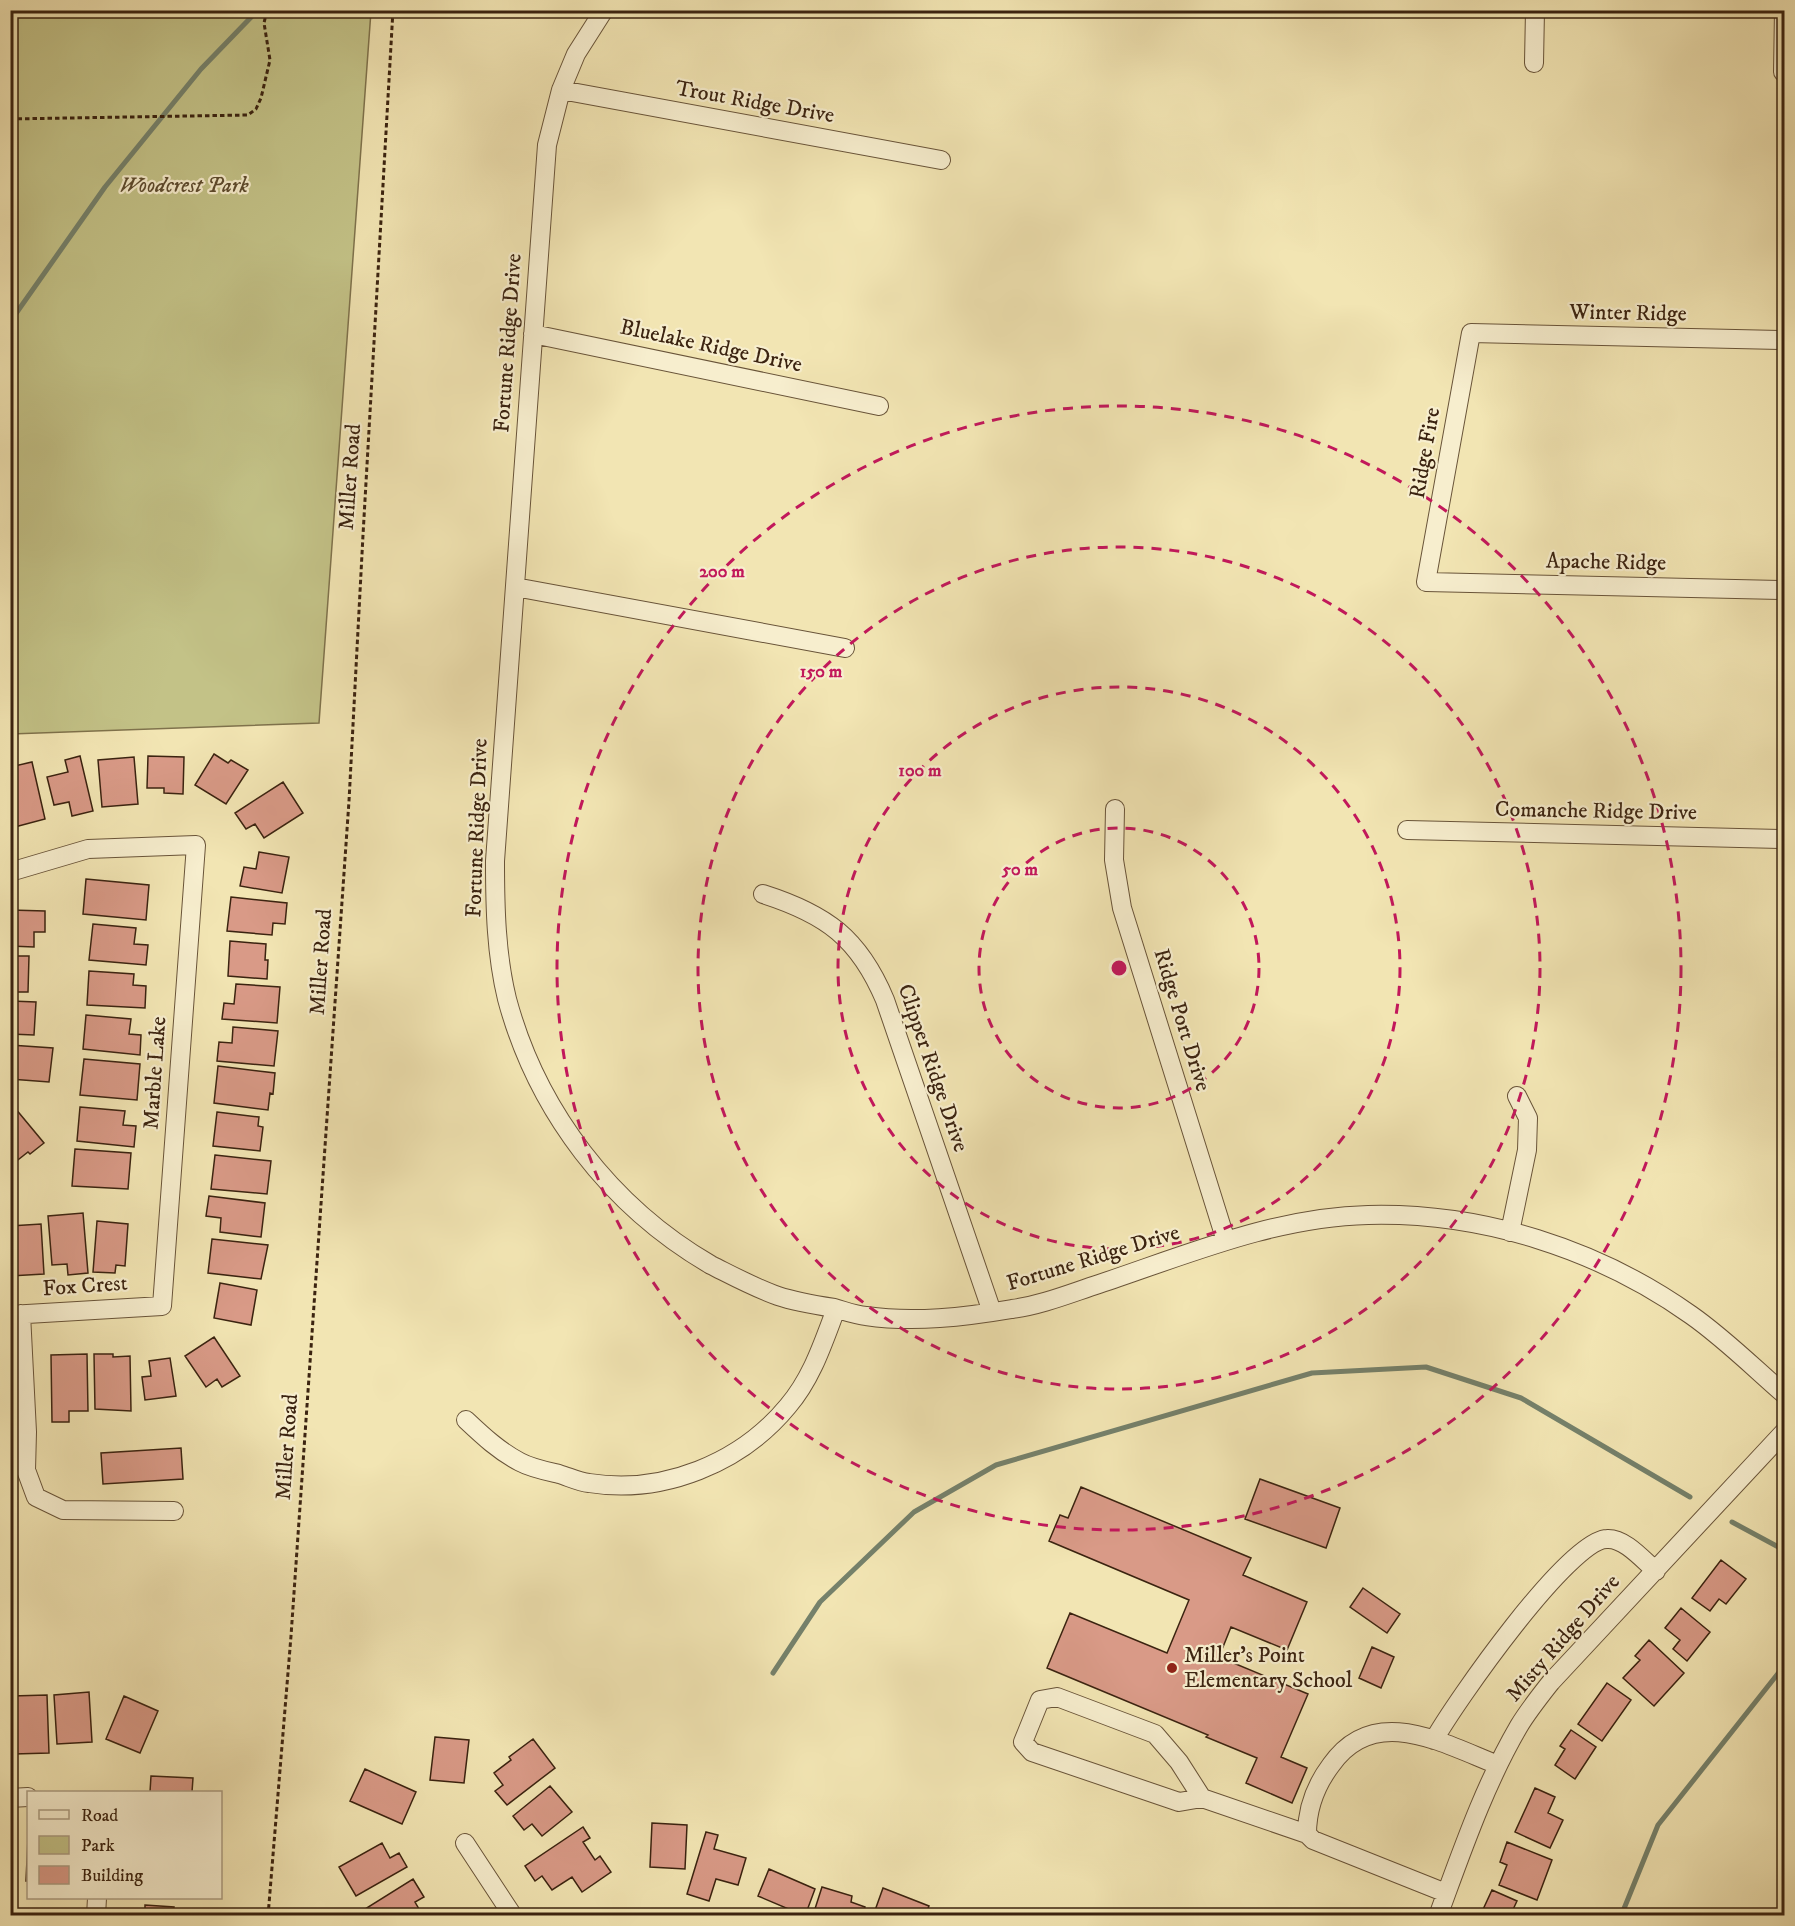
<svg xmlns="http://www.w3.org/2000/svg" width="1795" height="1926" viewBox="0 0 1795 1926" font-family="'IM FELL DW Pica',serif">
<style>
.park{fill:#c3c287;stroke:#7f724c;stroke-width:1.5}
.lines{fill:none;stroke-linecap:round;stroke-linejoin:round}
.stream{stroke:#75816b;stroke-width:5}
.building{fill:#d99a87;stroke:#3b2310;stroke-width:1.5}
.minor-casing{stroke:#695439;stroke-width:20}
.path{stroke:#3b2310;stroke-width:3;stroke-dasharray:4.5 3;stroke-linecap:butt}
.minor{stroke:#f7eece;stroke-width:18}
.ring{fill:none;stroke:#c2185b;stroke-width:3;stroke-dasharray:10 8}
.poi-dot{fill:#8f2418;stroke:#f7eece;stroke-width:2}
.labels{text-anchor:middle;dominant-baseline:central;stroke-width:4.5;stroke-linejoin:round;paint-order:stroke}
.street-label{font-size:22px;fill:#3b2310;stroke:#f7eece}
.park-label{font-size:22px;font-style:italic;fill:#5d4b2e;stroke:#f7eece}
.poi-label{font-size:22px;fill:#3b2310;stroke:#f7eece;text-anchor:start}
.centre{fill:#c2185b;stroke:#f7eece;stroke-width:3}
.ring-label{font-size:18px;text-anchor:middle;font-weight:bold;fill:#c2185b;stroke:#f7eece;stroke-width:4.5;stroke-linejoin:round;paint-order:stroke}
</style>
<rect width="100%" height="100%" fill="#f2e5b3"/>
<filter id="stains"><feTurbulence type="fractalNoise" baseFrequency=".00333" numOctaves="4"/><feColorMatrix values="0 0 0 0 .2 0 0 0 0 .09 0 0 0 0 .02 0 0 0 .5 -.17"/></filter>
<radialGradient id="worn" r=".72"><stop offset=".6" stop-color="#630" stop-opacity="0"/><stop offset="1" stop-color="#630" stop-opacity=".3"/></radialGradient>
<!-- park -->
<path class="park" d="M10 11H371L319 723 11 734Z"/>
<g class="lines">
<!-- stream -->
<path class="stream" d="M10 322 105 187 201 69 258 10
M1732 1522 1784 1550
M773 1673 820 1602 914 1512 996 1465 1312 1373 1426 1367 1521 1398 1690 1497
M1621 1916 1658 1825 1784 1666"/>
</g>
<!-- building -->
<path class="building" d="M214 754 228 763 231 760 248 770 226 804 195 785Z
M80 756 93 811 72 816 69 802 54 805 47 777 68 772 65 760Z
M148 756 184 757 183 794 164 793V788H147Z
M134 757 138 804 102 807 98 760Z
M32 762 45 819 11 828 10 767Z
M283 782 303 813 264 838 255 824 246 829 235 813Z
M259 852 289 857 282 893 240 886 244 867 256 869Z
M86 879 149 885 146 920 83 914Z
M231 897 287 903 285 924 273 923 272 935 227 931Z
M10 910 45 911V932H34V947L10 946Z
M93 924 136 928 134 944 148 945 146 965 89 960Z
M230 941 266 944 265 960H268L267 979 228 976Z
M10 956H29L28 992H10Z
M89 971 134 974 133 985 146 986 145 1008 87 1005Z
M236 984 280 987 277 1023 222 1019 224 1003 234 1004Z
M11 1001 36 1002 34 1035 10 1034Z
M86 1015 131 1019 129 1034 141 1035 140 1055 83 1049Z
M233 1027 278 1031 274 1066 217 1061 219 1042 232 1043Z
M10 1045 53 1048 49 1082 10 1079Z
M84 1059 140 1064 137 1100 80 1095Z
M218 1066 275 1073 273 1094 270 1093 268 1110 214 1103Z
M10 1102 44 1143 30 1154 28 1152 14 1163 10 1158Z
M80 1107 125 1111 123 1125 136 1126 134 1147 77 1141Z
M217 1112 259 1117 258 1126 263 1127 260 1151 213 1146Z
M75 1149 131 1153 128 1189 72 1186Z
M215 1155 271 1161 267 1194 211 1189Z
M209 1196 265 1203 261 1237 220 1232 221 1218 206 1216Z
M83 1213 88 1273 68 1275 67 1264 52 1265 48 1216Z
M97 1221 128 1224 125 1266 116 1265 115 1273 93 1272Z
M41 1224 44 1274 10 1276V1226Z
M212 1239 268 1245 261 1279 208 1273Z
M220 1283 257 1290 251 1325 214 1318Z
M214 1337 240 1376 222 1387 217 1379 206 1387 185 1356Z
M87 1354 88 1411H69V1422H52L51 1355Z
M94 1354H113V1357L130 1356 131 1411 95 1409Z
M170 1358 176 1396 145 1400 142 1377 151 1376 149 1361Z
M181 1448 183 1479 103 1484 101 1453Z
M1260 1479 1340 1508 1326 1548 1245 1519Z
M1081 1487 1251 1558 1243 1575 1307 1602 1287 1650 1231 1627 1219 1657 1308 1694 1281 1757 1307 1768 1292 1803 1246 1783 1257 1758 1206 1737 1208 1735 1047 1668 1070 1613 1167 1653 1189 1600 1049 1541 1060 1515 1068 1518Z
M1721 1560 1746 1579 1726 1604 1719 1599 1710 1611 1692 1598Z
M1363 1588 1400 1614 1387 1633 1350 1607Z
M1681 1608 1710 1632 1687 1661 1673 1649 1680 1640 1665 1628Z
M1649 1640 1684 1673 1654 1706 1623 1678 1640 1660 1635 1656Z
M1372 1647 1394 1657 1381 1688 1359 1678Z
M1607 1683 1631 1700 1602 1741 1578 1724Z
M89 1692 92 1742 57 1744 54 1695Z
M47 1695 49 1753 14 1754 12 1696Z
M124 1696 158 1711 140 1753 106 1739Z
M1571 1730 1596 1747 1575 1779 1555 1765 1565 1749 1560 1746Z
M435 1737 469 1740 464 1783 430 1780Z
M533 1739 555 1768 507 1805 495 1791 503 1785 494 1773 511 1760 509 1757Z
M365 1769 416 1792 402 1824 350 1801Z
M151 1776 193 1778 192 1792H150Z
M550 1786 572 1812 542 1836 532 1824 524 1830 513 1816Z
M1535 1788 1555 1797 1548 1813 1563 1820 1550 1848 1515 1832Z
M652 1823 687 1825 685 1869 650 1867Z
M583 1827 590 1838 583 1842 595 1860 600 1856 611 1872 582 1892 572 1877 552 1890 542 1876 535 1881 525 1866Z
M706 1832 718 1835 714 1849 746 1858 738 1885 716 1879 709 1901 687 1894Z
M28 1838V1881H26Z
M1507 1842 1552 1860 1537 1900 1499 1885 1507 1865 1500 1862Z
M382 1843 390 1858 399 1853 407 1867 356 1896 339 1867Z
M10 1846 17 1847 15 1871 10 1870Z
M769 1869 815 1889 805 1916 758 1896Z
M413 1879 424 1897 415 1902 423 1916H358L357 1914Z
M822 1887 852 1896 851 1902 865 1907 862 1916 813 1915Z
M883 1888 929 1906 925 1916H873Z
M1492 1890 1517 1901 1510 1916H1480Z
M145 1905 174 1907 173 1916H145Z"/>
<g class="lines">
<defs>
<path id="minor" d="M604 10 576 54 561 90 547 145 495 861C495 907 496 954 507 999 537 1111 611 1207 711 1265 733 1276 755 1288 778 1296 796 1302 815 1305 834 1308 845 1311 855 1315 866 1316 914 1323 965 1317 1012 1309 1042 1305 1071 1293 1099 1284 1186 1255 1275 1217 1368 1215 1482 1212 1598 1249 1691 1315 1724 1338 1754 1368 1784 1394
M1534 63 1535 10
M1783 72 1784 10
M561 90 941 160
M533 334 879 406
M1784 340 1471 333 1426 582 1784 590
M515 587 845 648
M1115 809 1114 860 1122 908 1226 1241
M1407 830 1784 839
M10 872 88 849 196 845 162 1306 10 1315
M763 894C826 914 859 938 885 1000L992 1312
M1510 1232 1527 1150 1528 1118 1517 1096
M21 1314 27 1432 26 1470 36 1497 63 1510 174 1511
M466 1420C483 1436 499 1451 520 1462 531 1468 546 1471 559 1474 569 1477 579 1482 589 1483 663 1495 741 1463 788 1406 812 1378 823 1343 836 1309
M1434 1740C1454 1704 1569 1539 1607 1539 1625 1538 1643 1560 1656 1571
M10 1798 28 1797
M1202 1798 1179 1802 1032 1752 1023 1742 1040 1700 1057 1697 1155 1734 1179 1762 1202 1798 1307 1834
M465 1843 513 1916
M1446 1893 1313 1840 1307 1834C1307 1808 1316 1785 1331 1765 1374 1703 1442 1743 1498 1765
M96 1916 97 1898
M1438 1916C1462 1851 1484 1786 1519 1726 1528 1711 1540 1696 1551 1682L1784 1432"/>
</defs>
<!-- minor casing -->
<use href="#minor" class="minor-casing"/>
<!-- path -->
<path class="path" d="M10 119 248 115 256 109 261 98 270 60 264 23 267 10
M268 1916 291 1636 349 801 363 535 393 10"/>
<!-- minor -->
<use href="#minor" class="minor"/>
</g>
<!-- distance rings -->
<g class="ring">
<circle cx="1119" cy="968" r="140"/>
<circle cx="1119" cy="968" r="281"/>
<circle cx="1119" cy="968" r="421"/>
<circle cx="1119" cy="968" r="562"/>
</g>
<!-- markers -->
<circle class="poi-dot" cx="1172" cy="1668" r="6"/>
<g class="labels">
<!-- street labels -->
<g class="street-label">
<text transform="translate(755 102) rotate(10)">Trout Ridge Drive</text>
<text transform="translate(1628 313) rotate(1)">Winter Ridge</text>
<text transform="translate(508 343) rotate(-86)">Fortune Ridge Drive</text>
<text transform="translate(711 346) rotate(12)">Bluelake Ridge Drive</text>
<text transform="translate(1425 453) rotate(-80)">Ridge Fire</text>
<text transform="translate(350 477) rotate(-86)">Miller Road</text>
<text transform="translate(1606 562) rotate(1)">Apache Ridge</text>
<text transform="translate(1596 811) rotate(1)">Comanche Ridge Drive</text>
<text transform="translate(477 828) rotate(-88)">Fortune Ridge Drive</text>
<text transform="translate(321 962) rotate(-86)">Miller Road</text>
<text transform="translate(1182 1020) rotate(73)">Ridge Port Drive</text>
<text transform="translate(933 1068) rotate(71)">Clipper Ridge Drive</text>
<text transform="translate(155 1073) rotate(-86)">Marble Lake</text>
<text transform="translate(1093 1258) rotate(-17)">Fortune Ridge Drive</text>
<text transform="translate(85 1286) rotate(-4)">Fox Crest</text>
<text transform="translate(287 1447) rotate(-86)">Miller Road</text>
<text transform="translate(1563 1638) rotate(-49)">Misty Ridge Drive</text>
</g>
<!-- park labels -->
<g class="park-label">
<text x="184" y="185">Woodcrest Park</text>
</g>
<!-- poi labels -->
<g class="poi-label">
<text x="1184" y="1655">Miller's Point<tspan x="1184" dy="25">Elementary School</tspan></text>
</g>
</g>
<circle cx="1119" cy="968" r="9" class="centre"/>
<g class="ring-label">
<text x="722" y="577">200 m</text>
<text x="821" y="677">150 m</text>
<text x="920" y="776">100 m</text>
<text x="1020" y="875">50 m</text>
</g>
<!-- margin -->
<rect width="1795" height="1926" fill="none" stroke="#f2e5b3" stroke-width="36"/>
<rect x="12" y="12" width="1771" height="1902" fill="none" stroke="#3b2310" stroke-width="3"/>
<rect x="18" y="18" width="1759" height="1890" fill="none" stroke="#3b2310" stroke-width="1.5"/>
<!-- legend -->
<rect x="27" y="1791" width="195" height="108" fill="#f7eece" stroke="#ac9d82" stroke-width="1.5"/>
<rect x="39" y="1810" width="30" height="9" fill="#f7eece" stroke="#ac9d82" stroke-width="1.5"/>
<text x="81" y="1821" font-size="18" fill="#3b2310">Road</text>
<rect x="39" y="1836" width="30" height="18" fill="#c3c287" stroke="#ac9d82" stroke-width="1.5"/>
<text x="81" y="1851" font-size="18" fill="#3b2310">Park</text>
<rect x="39" y="1866" width="30" height="18" fill="#d99a87" stroke="#ac9d82" stroke-width="1.5"/>
<text x="81" y="1881" font-size="18" fill="#3b2310">Building</text>
<rect width="100%" height="100%" filter="url(#stains)"/>
<rect width="100%" height="100%" fill="url(#worn)"/>
</svg>
